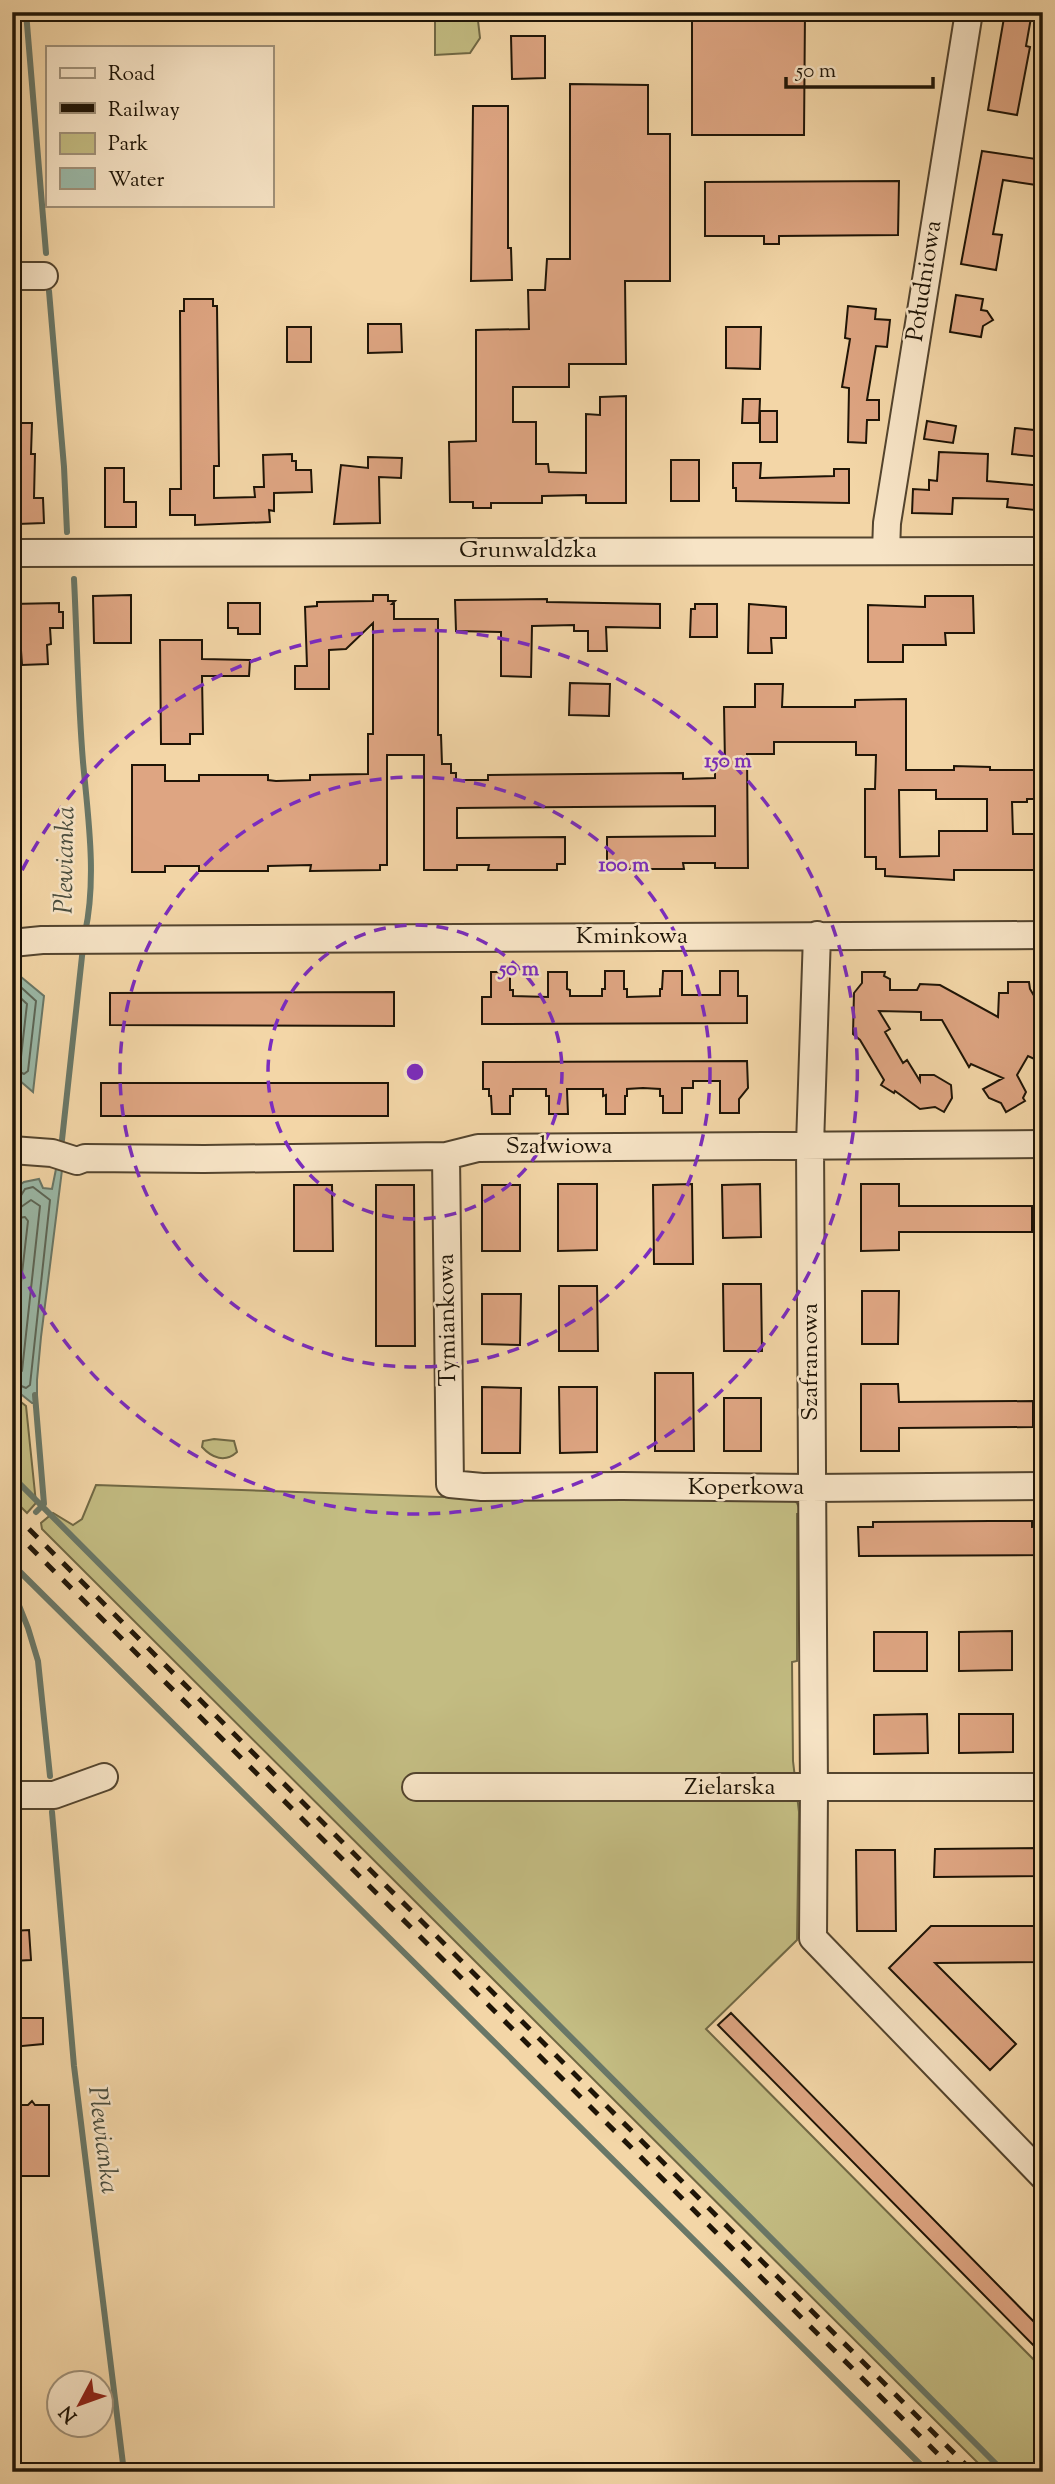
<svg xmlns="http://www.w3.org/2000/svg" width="1055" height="2484" viewBox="0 0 1055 2484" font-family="'Sorts Mill Goudy',serif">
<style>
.green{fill:#c3bc82;stroke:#706844;stroke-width:2}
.water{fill:#9bb9a8;stroke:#697767;stroke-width:2}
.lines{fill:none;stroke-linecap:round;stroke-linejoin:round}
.shore{stroke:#5c6657;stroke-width:2}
.stream{stroke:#697767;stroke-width:6}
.building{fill:#dea582;stroke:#1e1406;stroke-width:2;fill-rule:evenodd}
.minor-casing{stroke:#53442e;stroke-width:30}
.minor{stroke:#f7e4c6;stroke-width:26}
.rail{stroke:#1e1406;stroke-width:5;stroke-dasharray:12 12;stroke-linecap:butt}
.ring{fill:none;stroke:#7b2cbf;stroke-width:3.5;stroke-dasharray:12 9}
.labels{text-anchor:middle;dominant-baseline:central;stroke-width:5;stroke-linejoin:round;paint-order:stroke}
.street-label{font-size:24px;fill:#1e1406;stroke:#f7e4c6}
.water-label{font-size:26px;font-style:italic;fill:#4a4e3f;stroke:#f7e4c6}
.centre{fill:#7b2cbf;stroke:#f7e4c6;stroke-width:3.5}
.ring-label{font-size:21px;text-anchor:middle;font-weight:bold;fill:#7b2cbf;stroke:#f7e4c6;stroke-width:5;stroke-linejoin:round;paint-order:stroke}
</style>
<rect width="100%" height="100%" fill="#f3d6a7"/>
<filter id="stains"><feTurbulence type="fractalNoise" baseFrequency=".00286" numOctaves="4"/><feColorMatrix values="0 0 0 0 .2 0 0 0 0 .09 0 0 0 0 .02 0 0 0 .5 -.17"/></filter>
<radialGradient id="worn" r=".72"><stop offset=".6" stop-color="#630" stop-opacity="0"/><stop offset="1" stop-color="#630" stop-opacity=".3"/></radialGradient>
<!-- green -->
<path class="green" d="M435 12H477L480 38 470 53 435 55Z
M12 1395 26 1406 36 1503 27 1513 12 1498Z
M214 1439 234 1441 237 1452C225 1463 212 1458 202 1447L203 1441Z
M96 1485 440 1497H791L797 1503 802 1514H797V1661L792 1662 793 1761 799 1812 797 1940 706 2029 1043 2369V2472H987L42 1529 41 1523 53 1513 73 1525 82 1519Z"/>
<!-- water -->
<path class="water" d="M12 972H15L44 996 33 1092 12 1074Z
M56 1169 62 1170 41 1337 37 1380V1403H32L12 1387V1220L17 1187 24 1182 39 1179 43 1188 52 1189Z"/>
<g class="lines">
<!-- shore -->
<path class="shore" d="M12 979 36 1001 28 1071 24 1074 12 1068
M12 990 27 1004 21 1057 12 1060
M12 1199 20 1197 25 1189 33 1187 50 1200 30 1385 26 1388 12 1382
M12 1208 21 1207 31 1200 40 1206 22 1371 19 1373H12
M12 1219 25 1217 28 1221 12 1361"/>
<!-- stream -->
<path class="stream" d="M26 12 46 253
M49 291 64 467 67 532
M74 579C77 639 78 701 83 762 88 817 97 878 85 933
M62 1140 83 947
M35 1395 44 1504 36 1512
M12 1476 1004 2472
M12 1564 928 2472
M12 1588 28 1628 38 1661 50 1776
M52 1812 74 2066 124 2472"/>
</g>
<!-- building -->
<path class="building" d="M692 12H805L804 135H692Z
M1005 12H1032L1026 46 1030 47 1017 115 988 110Z
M511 36H545V78L512 79Z
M570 84 648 85V134H670V281H625L626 364H569V387H513V422H536V464H548L549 472 586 473V414L600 415V397L626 396V503H586V495L542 496V503H491V508H473V502H450L449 442 476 441V330L529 329 528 290H545L547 259H570Z
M473 106H508V248H511L512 280 471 281Z
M982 151 1043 160V186L1003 180 993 234 1002 235 996 270 961 264Z
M899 181 898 235 779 236V244H764V236H705V182Z
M956 295 983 299 981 310 987 311 993 320 983 326 981 337 950 332Z
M184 299H213V306H217L219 466H214V498L255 497 254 487H264L263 455 292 454V461H296V470H311L312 492 274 493V511L269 510 270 522 195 525V515H170V489H181L180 311H184Z
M848 306 876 309 875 319 890 320 887 347 876 346 867 400H879V420H867L866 443 848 442 849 388 842 387 850 339 845 338Z
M368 324H401L402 352 368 353Z
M287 327H311V362H287Z
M726 327H761L760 369 726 368Z
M743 399H760L759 423H742Z
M760 411H777V442H760Z
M927 421 956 426 953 443 924 439Z
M12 423H32L31 454H35L34 498H43L44 523 18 524V465H12Z
M1015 428 1043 431V457L1012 454Z
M939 452 988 454 987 481 1043 486V508L1035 506V510L1007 507 1008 499 953 498 952 514 912 513 913 489 929 490V480L937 481Z
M368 457 402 458 401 478 379 477 380 523 334 524 341 465 368 468Z
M671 460H699V501H671Z
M733 463H761L760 478 834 476V469H849V503L736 501V488H733Z
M105 468H124V502H136V527H105Z
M131 595V643H94L93 596Z
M373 595H388V601H395L392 604H394V619H438V735H441L442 764H451V773H456V780H488V775L683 773V779L715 778V763H725L724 707H755V684H783L782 707H855V700L906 699V770H954V766L990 767V770H1043V799H1027V802H1012L1013 834H1043V870H954V880L885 876V869H876V857H865V789H875L876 755H856V742H774V754H747L748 868H715V863H683L684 869H618V864H607V837L715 836V806L457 808V838L565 837V864H557V870H488L489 865H457V870H424V755H387V865H380V870L310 871 311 865 268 866V871H199V866H165V872H132V765H165V781H199V775H268V780L276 781 310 780V775L368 774V734H373V623L346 649 329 650V689H295V666H307L305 607 317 606V602L373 601ZM899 790H936V799H987V831H939V856L900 857Z
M925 596H973L974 633H945L946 645H903V662H868V605L925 607Z
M547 599V602L660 604V628L606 627 607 651H588V631H574V625L532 626 531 677 501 676V632L456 631 455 600Z
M59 603V612H63V628H50L51 644 47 645 48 664 22 665 20 636H12V604Z
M228 603H260V634H238V628H228Z
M695 604H717V637H690L691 609H695Z
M749 604 786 607V638H771L772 653H748Z
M160 640H202V659L250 660 249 676H202L203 734H190V744H161Z
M570 683 610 684 609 716 569 715Z
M605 971H624V989H627V997L660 996V989H662L663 971H682V995H720V971H738V996H747V1023L482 1024V997H491V972H510V990H513V996L548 997V972H567V989L570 990V996H602V989H605Z
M862 972H885L884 976 890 979V990H917L920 984 940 985 998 1017 999 993H1008V982H1029L1030 989 1043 1011V1063L1028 1056 1017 1075 1026 1092 1023 1098 1025 1101 1006 1112 1001 1103 989 1098 983 1089 1003 1078 971 1064 969 1067 942 1020H921V1012L879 1011 890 1029 885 1032 903 1063 907 1060 920 1081V1075H934L951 1085 952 1098 944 1112 935 1107 920 1109 895 1091 894 1093 881 1085 884 1080 860 1040 853 1034 854 993 862 983Z
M394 992V1026L110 1025V993Z
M747 1061 748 1088 739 1099V1113H720V1081H693V1088H682V1113H663V1096H660V1089L643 1088 627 1089V1096H625V1114H606V1095L603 1096V1089H567L568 1114H549V1096H546V1089H513V1096H510V1114H492L491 1096H489V1089H483V1062Z
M101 1083H388V1116H101Z
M558 1184H597V1250L558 1251Z
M692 1184 693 1264H654L653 1185Z
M760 1184 761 1237 723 1238 722 1185Z
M861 1184H899V1206H1032V1232H899V1250L861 1251Z
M294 1185H332L333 1251H294Z
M376 1185H414L415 1346H376Z
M482 1185H520V1251H482Z
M723 1284H761L762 1351H724Z
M559 1286H597L598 1351H559Z
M862 1291H899L898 1344H862Z
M482 1294H521L520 1345 482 1344Z
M655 1373H693L694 1451H655Z
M861 1384H898L899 1402 1033 1401V1427L899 1428V1451H861Z
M482 1387 521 1388 520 1453H482Z
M559 1387H597V1452L560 1453Z
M724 1398H761V1451H724Z
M990 1521H1032V1527L1043 1526V1555L859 1556 858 1527H873V1522Z
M1012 1631V1670L959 1671V1632Z
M874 1632H927V1671H874Z
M927 1714 928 1753 874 1754V1715Z
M959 1714H1013V1752L959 1753Z
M1043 1848V1876L934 1877 935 1849Z
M856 1850H895L896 1931H857Z
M931 1926H1043V1962L935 1963 1016 2044 990 2070 889 1968Z
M29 1930 31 1960 12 1961V1931Z
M731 2013 1043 2331V2355L718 2025Z
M19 2018H43V2044L12 2047V2020H19Z
M32 2101 35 2105H49V2176H20L18 2159H15V2122H18V2109L20 2105H28Z"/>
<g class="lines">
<defs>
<path id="minor" d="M12 276H44
M886 551 887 523 969 12
M12 553 1043 551
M817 935 810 1145 814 1789 813 1938 1043 2176
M12 943 42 940 1043 935
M12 1150 52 1153 77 1161 85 1158 204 1159 446 1156 478 1148 1043 1144
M446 1156 450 1484 482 1487 622 1486 811 1488 1043 1486
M416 1787H1043
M12 1795H54L104 1777"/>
</defs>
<!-- minor casing -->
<use href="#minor" class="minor-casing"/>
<!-- minor -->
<use href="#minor" class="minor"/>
<!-- rail -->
<path class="rail" d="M12 1512 973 2472
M12 1529 956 2472"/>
</g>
<!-- distance rings -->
<g class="ring">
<circle cx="415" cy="1072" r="147"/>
<circle cx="415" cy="1072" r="295"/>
<path d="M13 889A442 442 0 1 1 13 1255"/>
</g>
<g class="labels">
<!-- street labels -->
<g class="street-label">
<text transform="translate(925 281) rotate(-81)">Południowa</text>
<text x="528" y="551">Grunwaldzka</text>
<text x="632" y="937">Kminkowa</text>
<text x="559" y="1147">Szałwiowa</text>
<text transform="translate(448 1320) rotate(-91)">Tymiankowa</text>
<text transform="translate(811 1362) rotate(-90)">Szafranowa</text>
<text x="746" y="1488">Koperkowa</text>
<text x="730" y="1788">Zielarska</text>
</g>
<!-- water labels -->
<g class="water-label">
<text transform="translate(66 860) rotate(-89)">Plewianka</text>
<text transform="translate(102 2140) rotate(83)">Plewianka</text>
</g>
</g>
<circle cx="415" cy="1072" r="10" class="centre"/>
<g class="ring-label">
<text x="728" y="767">150 m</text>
<text x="624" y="871">100 m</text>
<text x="519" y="975">50 m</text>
</g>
<!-- margin -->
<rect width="1055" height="2484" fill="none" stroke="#f3d6a7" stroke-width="42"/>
<rect x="14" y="14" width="1027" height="2456" fill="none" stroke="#1e1406" stroke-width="3.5"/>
<rect x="21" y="21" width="1013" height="2442" fill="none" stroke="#1e1406" stroke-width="2"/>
<!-- legend -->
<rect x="46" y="46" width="228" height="161" fill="#f7e4c6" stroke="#a09179" stroke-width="2"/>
<rect x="60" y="68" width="35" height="10" fill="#f7e4c6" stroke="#a09179" stroke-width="2"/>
<text x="108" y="80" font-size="21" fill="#1e1406">Road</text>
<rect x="60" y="103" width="35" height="10" fill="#1e1406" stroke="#a09179" stroke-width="2"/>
<text x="108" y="116" font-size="21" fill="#1e1406">Railway</text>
<rect x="60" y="133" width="35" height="21" fill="#c3bc82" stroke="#a09179" stroke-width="2"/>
<text x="108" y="150" font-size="21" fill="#1e1406">Park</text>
<rect x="60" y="168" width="35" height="21" fill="#9bb9a8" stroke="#a09179" stroke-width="2"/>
<text x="108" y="186" font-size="21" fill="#1e1406">Water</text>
<!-- north arrow -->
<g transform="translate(80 2404) rotate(229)"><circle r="33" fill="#f7e4c6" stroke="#a09179" stroke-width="2"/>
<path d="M0-5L12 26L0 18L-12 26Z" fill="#8f2418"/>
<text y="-10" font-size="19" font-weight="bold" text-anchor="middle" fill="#1e1406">N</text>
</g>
<!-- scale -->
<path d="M786 77v10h147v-10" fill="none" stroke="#1e1406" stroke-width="3.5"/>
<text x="796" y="77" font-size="21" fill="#1e1406" stroke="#f7e4c6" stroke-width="5" paint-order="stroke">50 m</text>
<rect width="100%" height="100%" filter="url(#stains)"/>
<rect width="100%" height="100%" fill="url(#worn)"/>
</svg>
